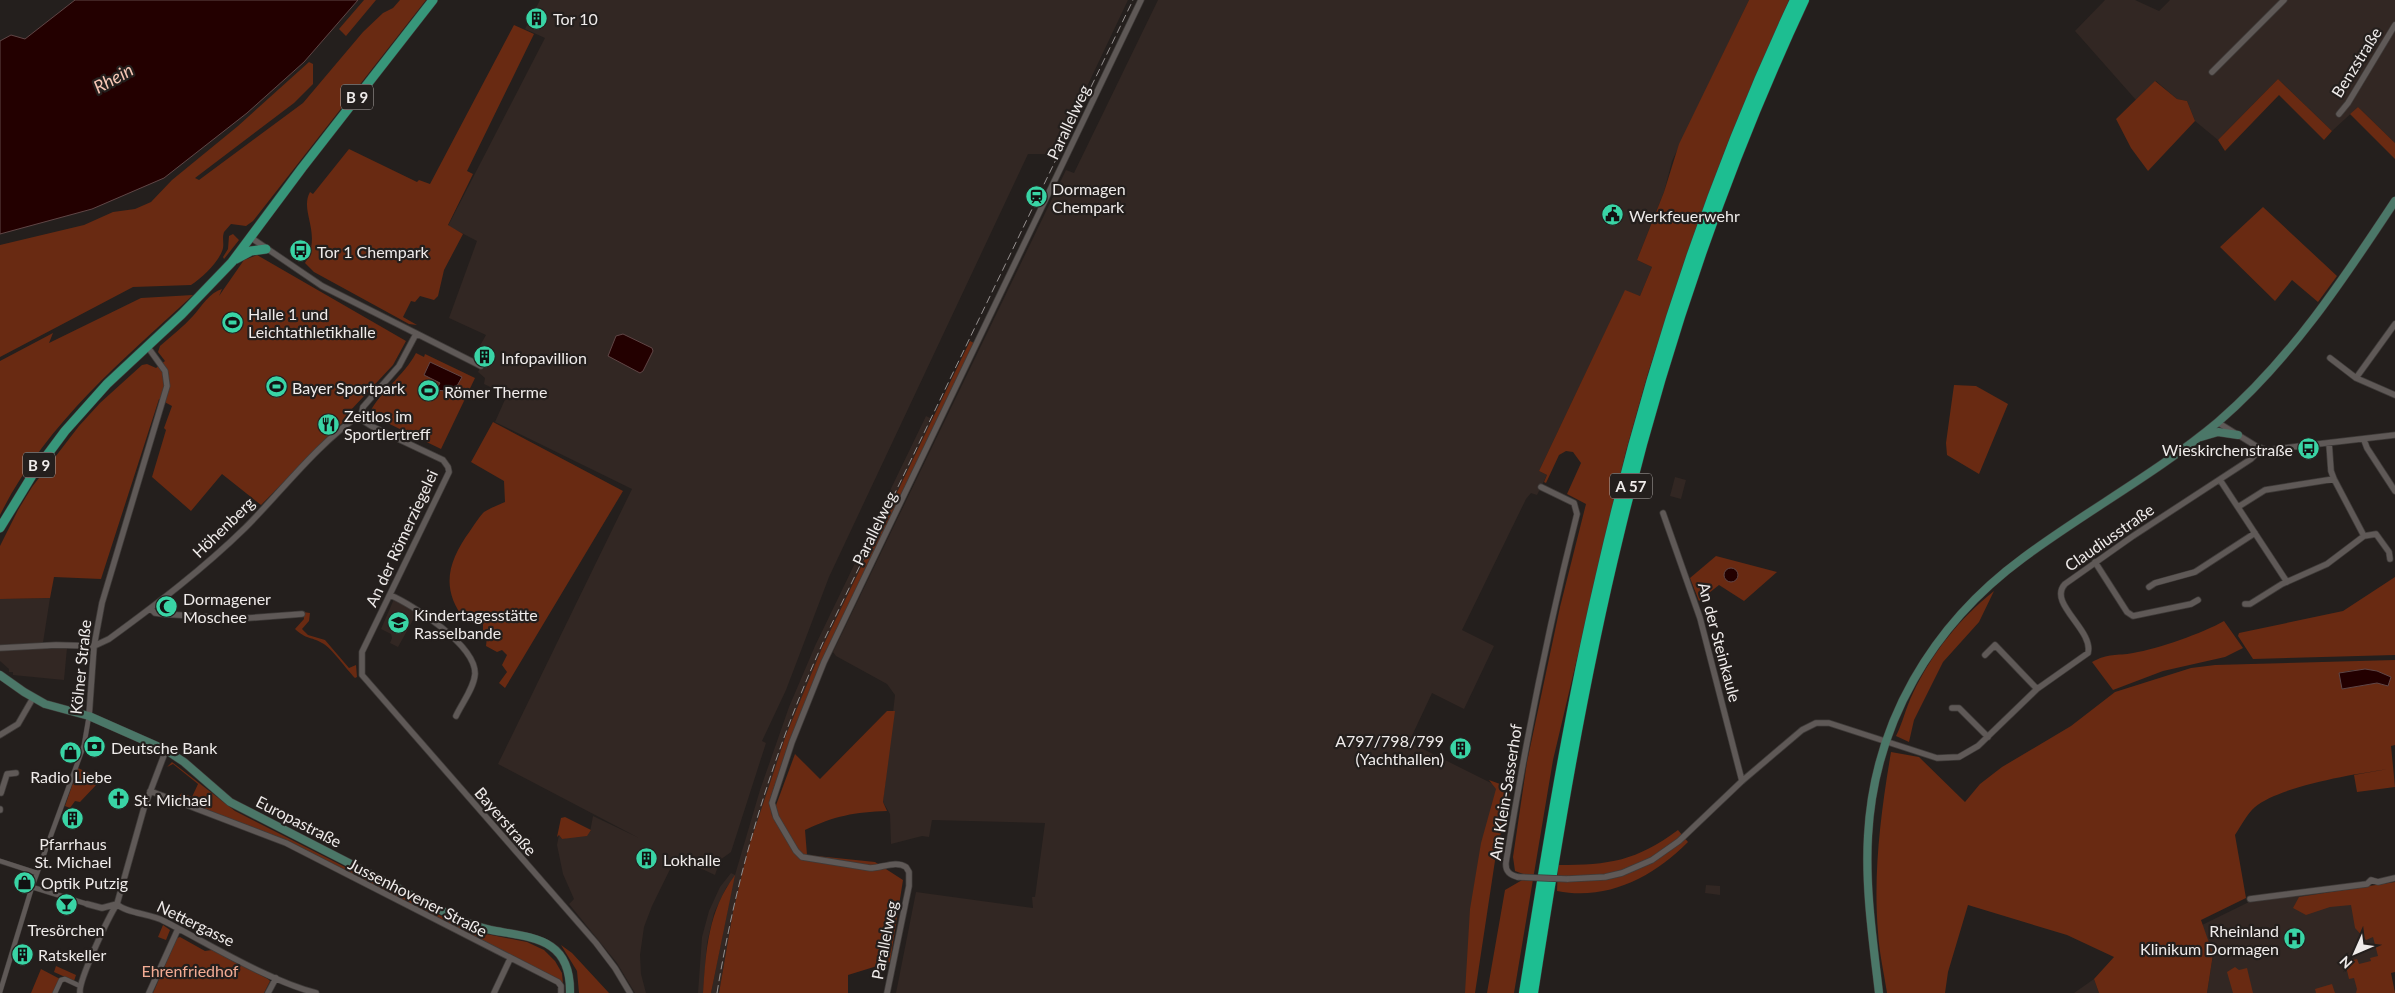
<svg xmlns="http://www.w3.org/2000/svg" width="2395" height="993" viewBox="0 0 2395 993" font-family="Lato,sans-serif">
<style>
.built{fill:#322723}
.green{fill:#692a12;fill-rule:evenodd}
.water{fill:#230000;stroke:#604646}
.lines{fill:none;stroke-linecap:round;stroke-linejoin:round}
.pedestrian-casing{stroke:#3f3b39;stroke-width:5.5}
.minor-casing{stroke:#3f3b39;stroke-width:7}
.secondary-casing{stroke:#3f3b39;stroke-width:9}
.primary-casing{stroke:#3f3b39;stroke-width:10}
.motorway-casing{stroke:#3f3b39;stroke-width:11}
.pedestrian{stroke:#5f5957;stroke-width:4.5}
.minor{stroke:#5f5957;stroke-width:5.5}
.secondary{stroke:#4b7768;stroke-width:8}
.primary{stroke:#37967a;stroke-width:9}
.motorway{stroke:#1dbe91;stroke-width:10}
.rail{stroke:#969190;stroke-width:1;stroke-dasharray:8 4;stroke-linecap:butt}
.minor-bridge-casing{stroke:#3f3b39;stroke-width:7;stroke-linecap:butt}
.minor-bridge{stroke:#5f5957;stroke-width:5.5}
.labels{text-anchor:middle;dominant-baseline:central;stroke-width:4.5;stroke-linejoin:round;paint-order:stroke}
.shield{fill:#241f1d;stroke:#b2aeac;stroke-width:1}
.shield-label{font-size:15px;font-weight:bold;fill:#efebea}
.poi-label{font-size:16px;fill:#efebea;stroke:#241f1d;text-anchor:start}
.street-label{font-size:16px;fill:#efebea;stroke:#241f1d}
.park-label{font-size:16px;fill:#f3ac94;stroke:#241f1d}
.water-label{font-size:18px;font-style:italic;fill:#f5c5b4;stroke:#241f1d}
</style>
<rect width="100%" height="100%" fill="#241f1d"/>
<!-- built -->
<path class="built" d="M540 0H1128L1055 154H1028L829 577 786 690 762 741 766 743 731 852 720 860 715 875 676 857 652 906 644 927 640 955 641 974 646 993H635L617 963 569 904 574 899 563 874 557 845 559 835 562 839 590 832 593 816 639 838 498 764 632 489 495 422 507 395 484 384 485 378 478 372 481 366 477 364 481 354 477 351 486 335 449 318 477 241 448 226 545 38 525 29Z
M1158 0H1749L1672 161 1664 192 1637 260 1652 267 1640 296 1625 291 1539 471 1547 475 1537 495 1531 493 1526 499 1462 630 1494 646 1464 709 1432 693 1409 742 1503 789 1472 993H896L916 892 1033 908 1032 897H1035L1045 823 932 820 929 837 922 836 891 844 890 814 883 802 895 695 887 684 836 656 833 652 1066 170 1074 173Z
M2105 0H2135L2159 11 2170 0H2395V143L2358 107 2332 131 2278 79 2218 140 2195 121 2187 101 2177 99 2156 81 2136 100 2075 31Z
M926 416 932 419 822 648 786 735 748 849 733 912 719 993H711L734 877 726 888 714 913 707 943 703 993H698L702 937 709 911 720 887 731 873 735 875 760 790 789 707 815 646Z
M1675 477 1686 480 1681 499 1670 496Z
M50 598 42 649 67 648 64 680 13 675V672H9V669L0 661V599Z
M394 599 418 611 398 647 390 643 392 638 391 634 381 629Z
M1706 885 1720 886V895L1705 893Z
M2367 886 2395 993H2207L2213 954 2202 925 2249 902Z
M2094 979 2099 993H2074Z"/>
<!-- green -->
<path class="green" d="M364 0H376L346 36 339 29Z
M400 0H426L253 221 246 226 231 224 224 232C222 238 224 243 223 248 220 261 202 278 191 285L133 287 0 357V245L84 225 113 212 135 209 151 202 172 180 238 126 309 62 313 64V84L294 103 195 178 199 180 303 103 363 32 383 13 393 8Z
M1749 0H1789L1729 140 1696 228 1648 373 1626 451 1553 760 1514 993H1487L1505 890 1529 876 1515 871 1513 857 1527 762 1560 607 1586 504 1567 494 1581 463 1573 452 1566 451 1559 455 1546 483 1544 482 1547 475 1539 471 1625 290 1640 296 1652 267 1637 260 1664 192 1679 144Z
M514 25 534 34 467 171 473 174 448 225 463 234 444 270 438 296 434 300 420 296 415 302 411 301 403 317 417 325 409 324 314 272 305 263C323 233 299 212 310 192L313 194 349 149 417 182 419 180 430 184Z
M2278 79 2332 131 2324 140 2279 95 2225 151 2218 140Z
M2155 81 2177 99 2187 101 2195 121 2148 171 2131 148 2116 119Z
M2358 107 2395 143V159L2350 114Z
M2263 207 2337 276 2318 302 2292 280 2275 301 2220 247Z
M233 234 239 240 224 259 223 257 228 249 229 236Z
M257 255 406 341 393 365 350 411 344 421 261 505 222 474 191 511 152 477 166 430 164 428 172 406 159 399 101 579 54 577 50 598 0 599V546L18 510 32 487 79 426 100 403 142 365 147 364 156 368 165 361 158 352 160 346C171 336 183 327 193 316 201 307 210 292 222 289L219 296 244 260Z
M193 295C120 363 46 423 0 515V361L53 333 49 343 141 298Z
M970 341 976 344 790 741 770 799 772 816 795 754 820 779 887 711H895L883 802 887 811C855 812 834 816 805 830L807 855 875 862 903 880 890 962 848 975V993H719L733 912 748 849 786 735 822 648Z
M416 353 424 357 425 354 475 378 441 449 369 414C380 391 404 376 416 353Z
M1954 385 1976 386 2008 404 1979 474 1947 455 1946 443Z
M493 422 623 491 505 688 499 683 507 672 502 665 507 655 502 650 497 652 486 646 487 637 483 633V625L473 614 465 620C440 589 448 561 470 531 474 525 479 517 484 512 490 508 499 505 505 502L504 481 471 462Z
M1716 556 1777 572 1744 601 1719 585 1699 601 1690 578Z
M2395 577V655L2253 659 2238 636 2239 633 2343 611Z
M1994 591 1979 622 1943 662 1914 720 1909 742 1896 736C1903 722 1906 707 1913 693 1932 653 1960 618 1994 591Z
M303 612 310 613 309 621 302 629 308 635 325 640 349 668 356 665 357 677 355 678C346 669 332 648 322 643 310 636 307 640 295 629L304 619Z
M2224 621 2243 648 2225 657 2163 671 2113 690 2092 662C2108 653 2117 656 2133 653 2158 649 2203 633 2224 621Z
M2395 660V745L2391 746 2395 787 2357 792 2354 775 2388 769C2355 774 2280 786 2255 807 2247 814 2241 826 2235 835L2246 898 2201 920 2213 954 2207 993H2099L2094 979 2114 957 2067 935 1968 905 1948 972 1945 993H1887C1884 973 1879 952 1878 932 1873 872 1881 811 1891 752L1919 757 1965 802 1980 784 2002 767 2071 726 2115 692 2191 668 2215 665ZM2353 670 2388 686 2377 683 2342 689 2339 673Z
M172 762 235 811 471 931 527 942 544 950 555 961 562 973 563 984 302 848 180 799 179 796 182 793 192 797 198 784 173 764 167 767Z
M78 768 97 777 98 783 80 802 75 801 70 808 65 806Z
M1489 780 1511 788 1496 854 1475 993H1465L1470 909 1481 843 1496 789Z
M565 817 591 830 587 836 562 839 559 835 557 837 561 818Z
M1678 830 1688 842C1653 877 1608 901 1557 891L1558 865C1610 865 1636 861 1678 830Z
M735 875 711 993H703C706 950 708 911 735 875Z
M2395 882V972L2391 973 2395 993H2356L2357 989 2354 978 2349 979 2345 962 2357 959 2359 964 2371 961 2370 958 2378 956 2373 937 2366 940 2355 928 2351 905 2330 907 2306 915 2293 908 2299 897Z
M163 925 170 930 166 940 158 937Z
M180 937 205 951 212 950 268 979 270 981 264 993H153L177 938Z
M561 945 572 953 609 993H579L577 971Z
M56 966 76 975 74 981 54 972Z
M2235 967 2239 970 2247 968 2253 993H2233L2227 972Z
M41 969 60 979 54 993H31Z
M2332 984 2335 993H2316L2315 989Z"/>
<!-- water -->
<path class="water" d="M75 0H358L304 62 247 113 164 178 92 209 0 234V41L11 35 25 39Z
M623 334 652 348 653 351 643 371 640 373 608 356 616 336Z
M430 362 462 377 453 393 449 387 445 391 436 390 440 383 424 375Z
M1724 575a7 7 0 1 1 14 0a7 7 0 1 1-14 0Z
M2365 669 2377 671 2391 677 2388 686 2377 683 2342 689 2339 673Z"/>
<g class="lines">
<defs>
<path id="pedestrian" d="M0 861 37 873
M32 887 87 904
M0 992 32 887 84 745 89 716
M55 993 61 980 65 979 80 986"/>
<path id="minor" d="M2212 72 2284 0
M2339 114 2348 103 2395 25
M250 237 322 286 481 366
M416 334 399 366 363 407 361 416 365 422 373 427 443 460 448 467 449 472 362 652V675L596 943 615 968 630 993
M2330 358 2356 378 2395 395
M2356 378 2395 324
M2217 422 2256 446 2267 450 2395 435
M2364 440 2367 448 2395 491
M2329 443 2331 471 2334 479 2364 536
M2220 480 2287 582
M2238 507 2265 490 2334 479
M1663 513 1700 618 1742 781
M2095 562 2127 612 2133 616 2191 604 2198 600
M2149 587 2155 583 2195 572 2255 533
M390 595C413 605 476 645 475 674 474 688 462 703 456 716
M2245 604H2250L2282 584 2327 564 2364 536 2376 534 2389 552 2390 559
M151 609 155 613 163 614 209 617 249 618 302 614
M0 648 56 645 94 646 109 639C157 604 203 569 245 528 283 490 316 445 361 414
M1985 655 1995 645 2037 689
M1952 708H1959L1988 737
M89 716 94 646 102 603 167 386 165 371 147 346
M0 735 18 724 33 698
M150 791 286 843 558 982 561 986V993
M1 793 7 774 16 773
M0 809V810
M1518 877C1509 875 1505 871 1506 862 1525 745 1548 629 1577 514L1574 503 1541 487
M1567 879 1605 877 1622 873 1652 860 1679 841 1742 781 1802 730 1816 723H1829L1937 758 1959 757 1978 746 2037 689 2088 653C2094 630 2047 603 2065 584L2133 536 2251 459 2261 449
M2250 899 2367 884 2371 880 2378 882 2395 878
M87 904 102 908 117 904
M117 904C125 913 152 914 164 921 209 944 267 980 316 993
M80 993C78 981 109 916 117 904L144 808 166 750
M149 993 178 929
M268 993 276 978
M494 993 510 959
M887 993 909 886V872L906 867C896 860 882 868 870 868L802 857 796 851 776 817 772 803 792 742 824 662 1141 0"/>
<path id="secondary" d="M2201 437 2218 432 2238 435
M0 675 24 692 45 704 89 716 166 750 184 762 230 802 462 921C473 925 484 929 496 931 536 938 571 940 570 993
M1879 993C1873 941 1865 888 1868 836 1874 723 1932 625 2023 558 2086 511 2157 473 2218 422 2290 360 2343 280 2395 201"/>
<path id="primary" d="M236 259 251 251 266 249
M0 528 33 474 65 431 107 384 182 314 232 262 302 168 433 0"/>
<path id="motorway" d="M1524 993C1546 855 1568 716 1600 579 1645 381 1708 185 1795 0
M1533 993C1557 839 1582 685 1619 534 1663 351 1724 171 1804 0"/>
</defs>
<!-- pedestrian casing -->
<use href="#pedestrian" class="pedestrian-casing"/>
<!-- minor casing -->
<use href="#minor" class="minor-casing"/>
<!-- secondary casing -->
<use href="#secondary" class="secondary-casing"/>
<!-- primary casing -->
<use href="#primary" class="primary-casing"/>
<!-- motorway casing -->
<use href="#motorway" class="motorway-casing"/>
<!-- pedestrian -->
<use href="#pedestrian" class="pedestrian"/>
<!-- minor -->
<use href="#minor" class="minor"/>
<!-- secondary -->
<use href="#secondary" class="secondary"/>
<!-- primary -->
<use href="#primary" class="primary"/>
<!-- motorway -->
<use href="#motorway" class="motorway"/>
<!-- rail -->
<path class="rail" d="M717 993C737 870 773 752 825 638L1133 0"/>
<defs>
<path id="minor-bridge" d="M1518 877 1567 879"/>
</defs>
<!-- minor-bridge casing -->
<use href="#minor-bridge" class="minor-bridge-casing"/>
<!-- minor-bridge -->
<use href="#minor-bridge" class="minor-bridge"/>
</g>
<!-- icons -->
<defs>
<symbol id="building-disc" viewBox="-11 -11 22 22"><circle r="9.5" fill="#39d4a5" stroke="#241f1d"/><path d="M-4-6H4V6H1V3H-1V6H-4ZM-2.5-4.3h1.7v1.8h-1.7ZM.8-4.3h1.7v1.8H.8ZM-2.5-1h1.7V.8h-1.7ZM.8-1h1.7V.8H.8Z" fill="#111"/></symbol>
<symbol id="station-disc" viewBox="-11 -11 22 22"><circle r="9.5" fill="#39d4a5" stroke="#241f1d"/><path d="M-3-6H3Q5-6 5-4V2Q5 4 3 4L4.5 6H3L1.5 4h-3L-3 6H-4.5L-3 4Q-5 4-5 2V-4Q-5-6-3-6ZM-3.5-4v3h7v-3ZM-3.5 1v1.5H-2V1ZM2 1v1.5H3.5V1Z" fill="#111"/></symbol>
<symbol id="civic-disc" viewBox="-11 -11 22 22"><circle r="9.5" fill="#39d4a5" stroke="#241f1d"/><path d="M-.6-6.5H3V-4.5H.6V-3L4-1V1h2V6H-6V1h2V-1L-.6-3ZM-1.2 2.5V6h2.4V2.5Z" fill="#111"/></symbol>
<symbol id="bus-disc" viewBox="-11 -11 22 22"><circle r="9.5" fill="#39d4a5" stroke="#241f1d"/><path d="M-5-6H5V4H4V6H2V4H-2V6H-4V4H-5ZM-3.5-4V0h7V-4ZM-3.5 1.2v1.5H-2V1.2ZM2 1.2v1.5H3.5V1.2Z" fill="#111"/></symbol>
<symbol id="stadium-disc" viewBox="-11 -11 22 22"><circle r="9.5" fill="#39d4a5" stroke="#241f1d"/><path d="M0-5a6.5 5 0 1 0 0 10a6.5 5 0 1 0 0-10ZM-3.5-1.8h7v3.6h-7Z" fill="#111"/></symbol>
<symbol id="restaurant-disc" viewBox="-11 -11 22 22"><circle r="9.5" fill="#39d4a5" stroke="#241f1d"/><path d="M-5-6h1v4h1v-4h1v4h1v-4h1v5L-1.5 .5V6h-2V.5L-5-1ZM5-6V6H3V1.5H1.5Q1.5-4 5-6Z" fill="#111"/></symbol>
<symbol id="mosque-disc" viewBox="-11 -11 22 22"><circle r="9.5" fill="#39d4a5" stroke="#241f1d"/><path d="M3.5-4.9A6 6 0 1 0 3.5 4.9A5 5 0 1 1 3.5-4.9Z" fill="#111"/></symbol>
<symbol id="school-disc" viewBox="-11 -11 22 22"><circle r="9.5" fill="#39d4a5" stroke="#241f1d"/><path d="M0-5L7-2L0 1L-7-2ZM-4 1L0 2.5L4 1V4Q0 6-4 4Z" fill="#111"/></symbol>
<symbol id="bank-disc" viewBox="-11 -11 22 22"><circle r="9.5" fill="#39d4a5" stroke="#241f1d"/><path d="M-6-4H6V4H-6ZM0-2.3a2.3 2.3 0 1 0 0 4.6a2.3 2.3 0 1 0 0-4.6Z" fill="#111"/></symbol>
<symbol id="shop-disc" viewBox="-11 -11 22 22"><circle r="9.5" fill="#39d4a5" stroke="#241f1d"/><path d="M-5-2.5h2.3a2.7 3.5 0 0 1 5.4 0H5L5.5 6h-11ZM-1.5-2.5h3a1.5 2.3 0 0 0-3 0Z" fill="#111"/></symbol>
<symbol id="church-disc" viewBox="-11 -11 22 22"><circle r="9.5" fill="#39d4a5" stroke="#241f1d"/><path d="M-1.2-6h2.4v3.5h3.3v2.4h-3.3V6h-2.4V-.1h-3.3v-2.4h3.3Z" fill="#111"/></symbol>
<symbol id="bar-disc" viewBox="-11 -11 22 22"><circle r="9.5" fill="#39d4a5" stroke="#241f1d"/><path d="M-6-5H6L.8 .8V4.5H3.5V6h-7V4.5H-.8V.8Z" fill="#111"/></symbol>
<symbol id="hospital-disc" viewBox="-11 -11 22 22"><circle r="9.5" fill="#39d4a5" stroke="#241f1d"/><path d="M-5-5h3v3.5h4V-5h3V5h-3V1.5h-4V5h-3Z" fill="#111"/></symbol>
</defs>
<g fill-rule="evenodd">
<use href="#building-disc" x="524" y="6" width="25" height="25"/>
<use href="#station-disc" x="1024" y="184" width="25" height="25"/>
<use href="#civic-disc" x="1600" y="202" width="25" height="25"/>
<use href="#bus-disc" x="288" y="238" width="25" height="25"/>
<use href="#stadium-disc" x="220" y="310" width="25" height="25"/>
<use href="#building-disc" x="472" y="344" width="25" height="25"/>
<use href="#stadium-disc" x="264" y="374" width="25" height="25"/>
<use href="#stadium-disc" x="416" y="378" width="25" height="25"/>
<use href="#restaurant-disc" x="316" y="412" width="25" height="25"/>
<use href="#bus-disc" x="2296" y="436" width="25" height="25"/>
<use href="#mosque-disc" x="154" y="594" width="25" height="25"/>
<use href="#school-disc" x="386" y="610" width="25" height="25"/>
<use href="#bank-disc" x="82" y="734" width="25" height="25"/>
<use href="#building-disc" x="1448" y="736" width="25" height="25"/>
<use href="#shop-disc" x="58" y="740" width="25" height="25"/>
<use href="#church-disc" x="106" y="786" width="25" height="25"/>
<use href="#building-disc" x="60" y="806" width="25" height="25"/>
<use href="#building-disc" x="634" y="846" width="25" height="25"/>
<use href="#shop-disc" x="12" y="870" width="25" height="25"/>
<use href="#bar-disc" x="54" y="892" width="25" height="25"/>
<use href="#hospital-disc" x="2282" y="926" width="25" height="25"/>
<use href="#building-disc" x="10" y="942" width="25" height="25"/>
</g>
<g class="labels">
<!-- shield labels -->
<g class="shield">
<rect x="341" y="84.5" width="32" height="25" rx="4"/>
<rect x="23" y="452.5" width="32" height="25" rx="4"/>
<rect x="1610" y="473.5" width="42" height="25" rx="4"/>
</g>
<g class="shield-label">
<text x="357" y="97">B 9</text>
<text x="39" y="465">B 9</text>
<text x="1631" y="486">A 57</text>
</g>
<!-- poi labels -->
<g class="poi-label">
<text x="553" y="18">Tor 10</text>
<text x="1052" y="188">Dormagen<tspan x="1052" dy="18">Chempark</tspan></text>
<text x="1629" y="215">Werkfeuerwehr</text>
<text x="317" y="251">Tor 1 Chempark</text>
<text x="248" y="313">Halle 1 und<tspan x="248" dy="18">Leichtathletikhalle</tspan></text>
<text x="501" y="357">Infopavillion</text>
<text x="292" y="387">Bayer Sportpark</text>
<text x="444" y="391">Römer Therme</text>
<text x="344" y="415">Zeitlos im<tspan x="344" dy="18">Sportlertreff</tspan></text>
<text x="2293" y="449" text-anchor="end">Wieskirchenstraße</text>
<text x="183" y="598">Dormagener<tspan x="183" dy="18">Moschee</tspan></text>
<text x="414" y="614">Kindertagesstätte<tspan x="414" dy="18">Rasselbande</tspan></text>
<text x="1444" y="740" text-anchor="end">A797/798/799<tspan x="1444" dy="18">(Yachthallen)</tspan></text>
<text x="111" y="747">Deutsche Bank</text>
<text x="71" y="776" text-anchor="middle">Radio Liebe</text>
<text x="134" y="799">St. Michael</text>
<text x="73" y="843" text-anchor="middle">Pfarrhaus<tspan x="73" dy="18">St. Michael</tspan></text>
<text x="663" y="859">Lokhalle</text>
<text x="41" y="882">Optik Putzig</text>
<text x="66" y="929" text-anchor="middle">Tresörchen</text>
<text x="2279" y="930" text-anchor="end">Rheinland<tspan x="2279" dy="18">Klinikum Dormagen</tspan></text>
<text x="38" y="954">Ratskeller</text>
</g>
<!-- street labels -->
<g class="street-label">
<text transform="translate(2356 62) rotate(-58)">Benzstraße</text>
<text transform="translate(1068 122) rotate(-65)">Parallelweg</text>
<text transform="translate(223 527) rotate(-44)">Höhenberg</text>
<text transform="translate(874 528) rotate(-64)">Parallelweg</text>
<text transform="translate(2109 537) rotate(-35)">Claudiusstraße</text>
<text transform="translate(401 538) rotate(-65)">An der Römerziegelei</text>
<text transform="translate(1720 642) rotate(75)">An der Steinkaule</text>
<text transform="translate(80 667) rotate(-84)">Kölner Straße</text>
<text transform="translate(1505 792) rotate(-81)">Am Klein-Sasserhof</text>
<text transform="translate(299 821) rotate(27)">Europastraße</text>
<text transform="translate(506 821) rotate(49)">Bayerstraße</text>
<text transform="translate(418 897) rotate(27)">Jussenhovener Straße</text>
<text transform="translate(196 923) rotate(26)">Nettergasse</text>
<text transform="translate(884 940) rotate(-79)">Parallelweg</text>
</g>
<!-- park labels -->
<g class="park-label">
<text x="190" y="970">Ehrenfriedhof</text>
</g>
<!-- water labels -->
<g class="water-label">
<text transform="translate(113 78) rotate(-29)">Rhein</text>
</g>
</g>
<!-- north arrow -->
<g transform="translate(2355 953) rotate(225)" stroke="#241f1d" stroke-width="4" paint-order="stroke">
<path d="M0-4L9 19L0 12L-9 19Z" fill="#efebea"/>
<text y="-8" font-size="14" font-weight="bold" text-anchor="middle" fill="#efebea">N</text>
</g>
</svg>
